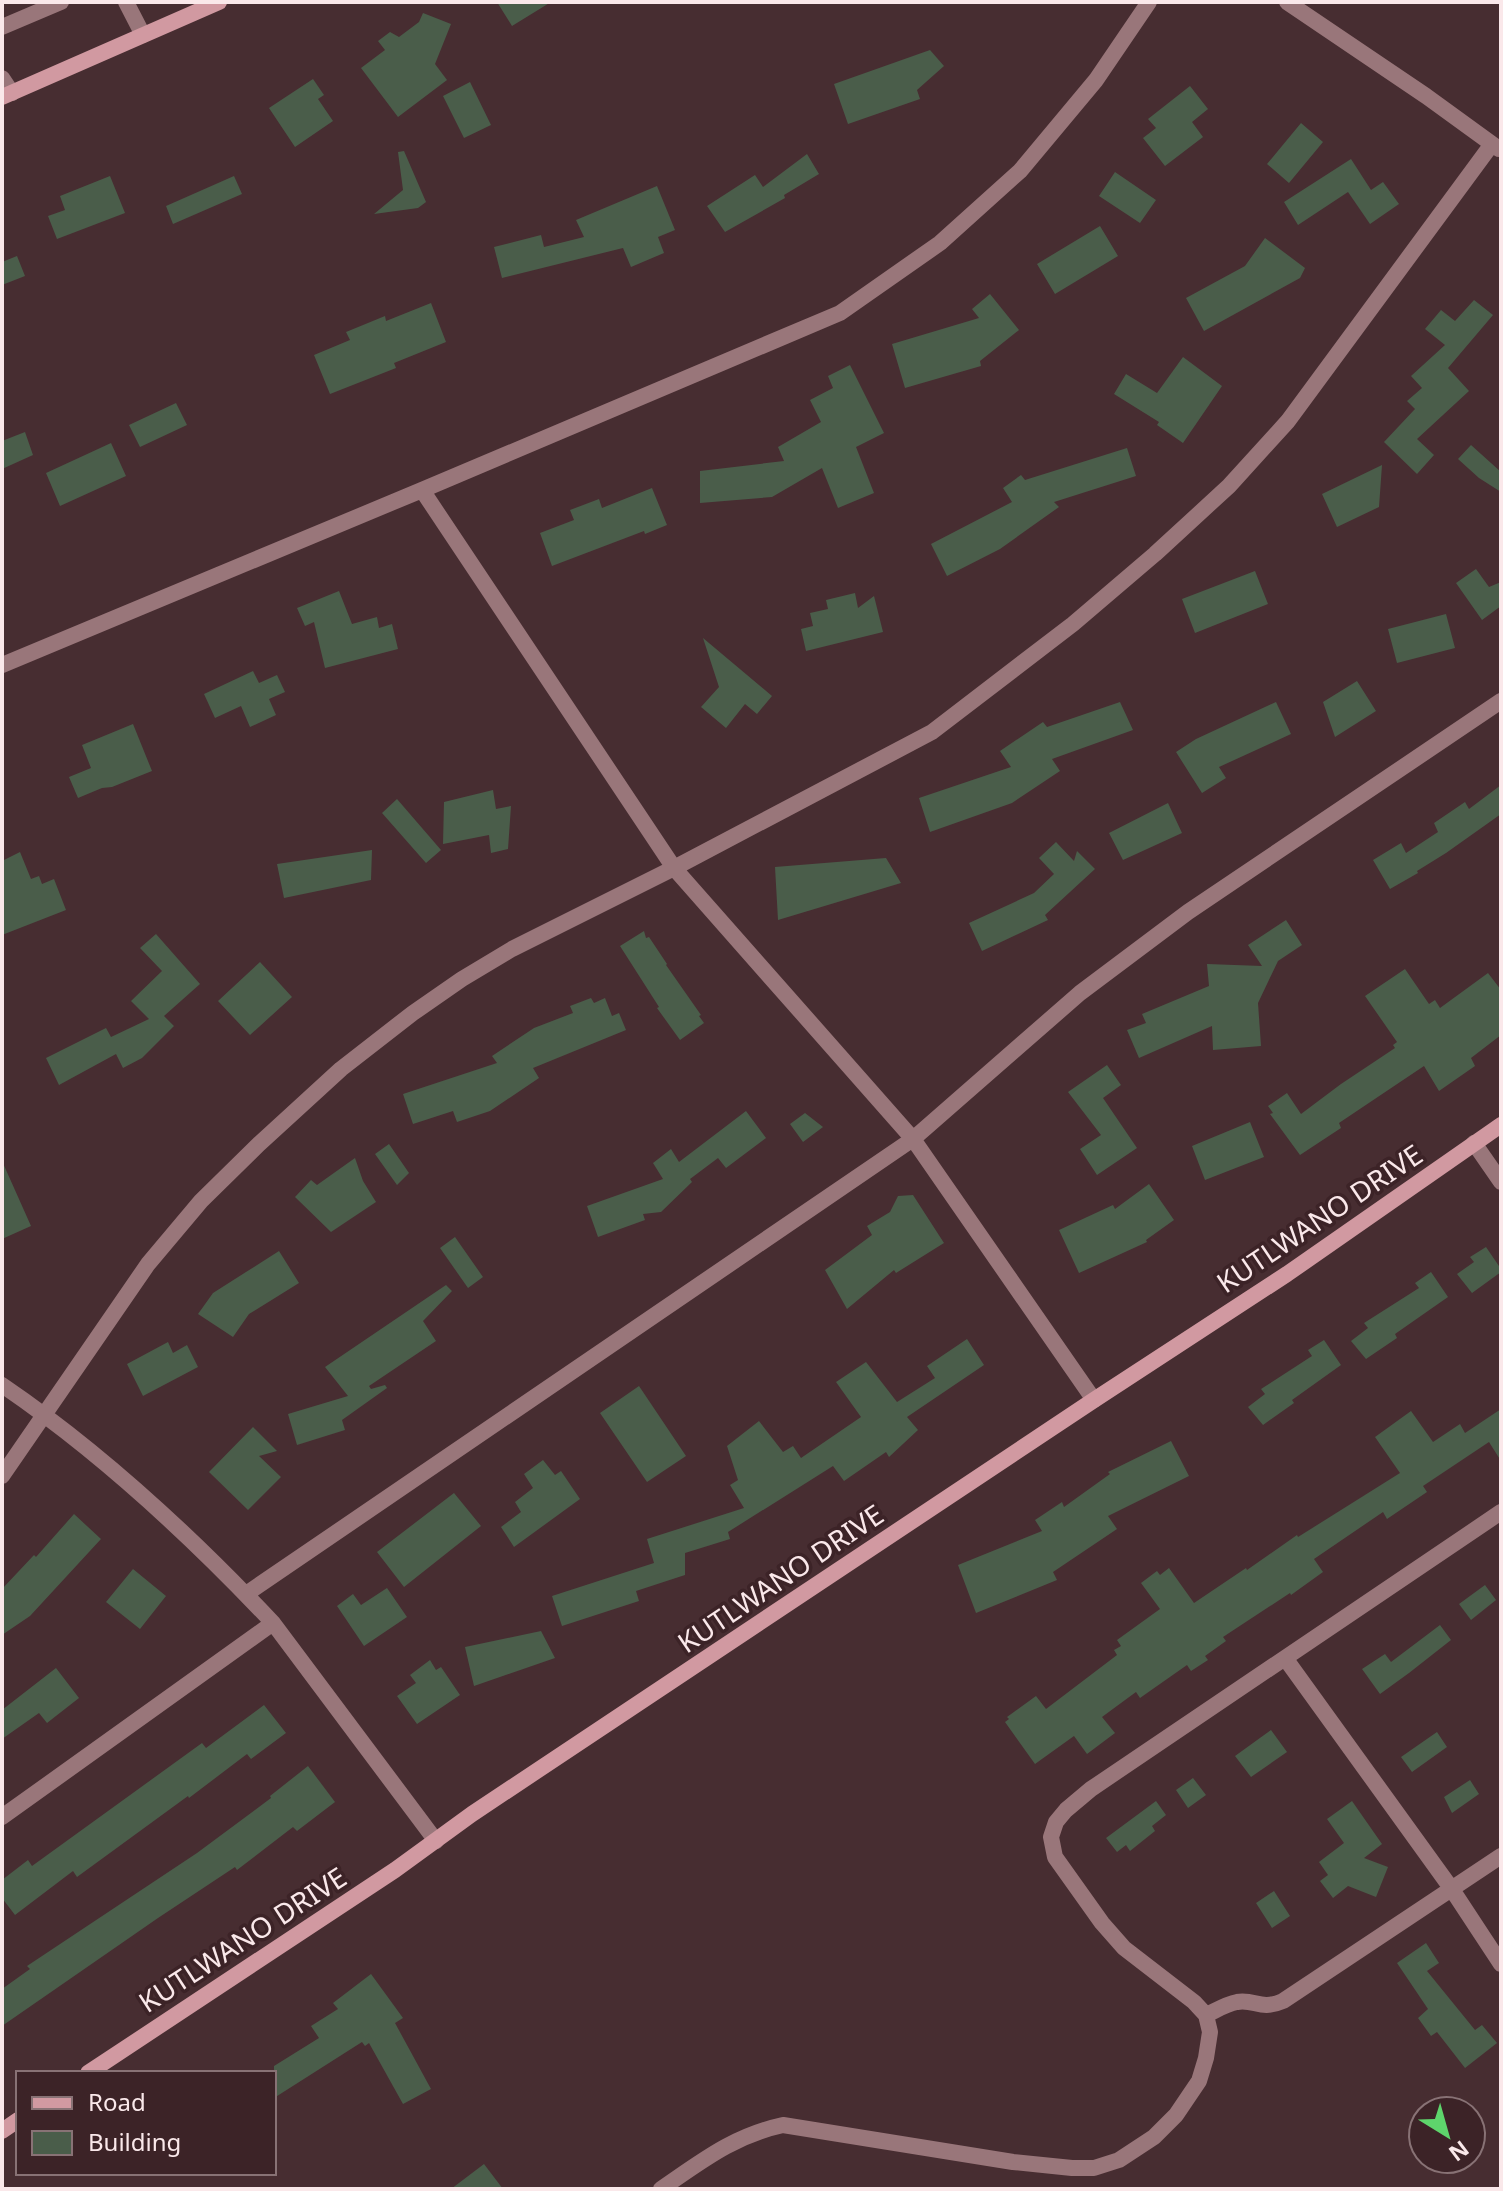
<svg xmlns="http://www.w3.org/2000/svg" width="1503" height="2191" viewBox="0 0 1503 2191" font-family="'Noto Sans',sans-serif">
<style>
.building{fill:#4a5d4a}
.lines{fill:none;stroke-linecap:round;stroke-linejoin:round}
.street{stroke:#99767a;stroke-width:16}
.secondary{stroke:#d199a1;stroke-width:16}
.labels{text-anchor:middle;dominant-baseline:central;stroke-width:7;stroke-linejoin:round;paint-order:stroke}
.street-label{font-size:28px;fill:#fae8ea;stroke:#3c2327}
</style>
<rect width="100%" height="100%" fill="#472d31"/>
<!-- building -->
<path class="building" d="M497 2H551L512 26Z
M423 13 451 24 435 64 447 80 398 117 361 68 385 50 378 41 390 32 399 37 419 22Z
M930 50 944 66 917 90 920 99 848 124 834 84Z
M313 79 324 95 318 99 333 121 295 147 269 108Z
M470 82 491 125 464 138 443 96Z
M1190 86 1208 109 1192 122 1203 137 1165 166 1143 138 1156 128 1148 119Z
M1301 123 1323 142 1289 183 1267 164Z
M404 151 426 202 418 208 374 214 403 190 398 152Z
M807 154 819 174 784 195 785 198 725 232 707 206 755 175 763 187Z
M1351 159 1371 190 1383 182 1399 204 1370 224 1348 192 1298 225 1284 202Z
M1115 172 1156 200 1140 223 1099 196Z
M110 176 125 213 57 239 48 216 65 210 60 196Z
M234 176 242 194 173 224 166 206Z
M657 186 675 230 658 237 664 253 631 267 623 248 502 278 494 247 541 235 544 247 584 237 576 220Z
M1100 226 1118 256 1055 294 1037 264Z
M1265 238 1305 268 1300 278 1204 331 1186 298 1245 266Z
M17 256 25 276 2 285V262Z
M990 294 1019 330 980 361 981 366 905 388 892 344 979 318 972 309Z
M1474 300 1493 315 1448 368 1469 391 1417 439 1434 455 1417 474 1384 442 1415 409 1407 401 1422 388 1411 376 1445 345 1425 329 1441 310 1455 321Z
M431 303 446 342 394 363 396 368 330 394 314 355 350 340 346 332 385 316 386 321Z
M1183 357 1222 386 1183 443 1157 425 1159 422 1114 394 1126 374 1157 393Z
M850 365 884 433 856 447 874 493 838 508 822 468 772 497 700 503V471L784 461 778 447 821 422 810 400 833 388 828 376Z
M176 403 187 425 140 447 129 425Z
M25 432 33 455 2 469V441Z
M111 443 126 476 60 506 46 473Z
M1471 445 1501 472V492L1479 478 1458 459Z
M1127 448 1136 476 1054 502 1059 507 1000 549 947 576 931 544 1012 502 1003 488 1021 475 1025 480Z
M1382 465 1379 507 1337 527 1322 494Z
M652 488 667 525 645 534 644 531 552 566 540 533 574 520 570 510 599 499 602 508Z
M1476 569 1489 587 1501 582V606L1482 620 1456 583Z
M1255 571 1268 604 1195 633 1182 599Z
M339 591 352 624 377 617 379 628 392 624 398 649 325 668 314 622 305 626 297 608Z
M855 593 858 608 874 596 883 632 806 651 801 629 813 626 810 613 828 609 826 600Z
M1446 614 1455 648 1397 663 1388 629Z
M703 638 772 696 757 714 745 704 726 728 701 707 719 687Z
M253 671 259 683 277 675 285 692 269 699 276 715 250 727 241 706 215 718 204 694Z
M1357 681 1376 711 1335 737 1323 702Z
M1120 702 1133 730 1052 759 1060 771 1012 803 930 832 919 798 1011 767 1000 751 1043 722 1047 727Z
M1276 702 1291 734 1219 767 1226 778 1202 793 1176 752 1196 739Z
M133 724 152 771 112 787 102 788 78 798 69 777 91 768 82 745Z
M1501 785V814L1446 853 1417 871 1418 873 1390 889 1373 860 1401 843 1406 853 1438 832 1434 823 1465 802 1469 809Z
M493 790 496 809 511 806 508 849 491 853 489 835 443 844 444 802Z
M397 799 441 850 426 863 382 813Z
M1168 803 1182 833 1123 860 1109 833Z
M1056 842 1074 861 1077 851 1095 869 1045 915 1048 920 982 951 969 923 1034 893 1054 874 1039 858Z
M372 850 371 880 284 898 277 864Z
M20 852 31 879 39 876 42 884 54 879 66 910 2 935V861Z
M886 858 901 883 778 920 775 867Z
M1286 920 1302 945 1278 961 1258 1003 1261 1046 1213 1050 1212 1026 1139 1058 1127 1030 1146 1023 1142 1014 1209 986 1207 964 1262 966 1248 945Z
M644 931 646 938 649 937 667 964 666 965 701 1015 699 1016 704 1023 680 1040 657 1008 659 1007 620 946Z
M156 934 200 984 164 1016 174 1026 142 1058 123 1068 116 1054 59 1085 46 1058 106 1028 111 1037 149 1019 131 1001 162 971 140 948Z
M260 962 292 997 250 1035 218 1001Z
M1405 969 1429 1004 1435 1000 1440 1008 1488 973 1501 990V1035L1471 1058 1475 1066 1439 1091 1424 1066 1339 1123 1341 1128 1300 1155 1270 1114 1273 1113 1268 1106 1287 1093 1301 1114 1341 1084 1395 1048 1393 1045 1397 1042 1365 996Z
M591 998 594 1003 605 998 612 1016 619 1013 626 1030 533 1068 539 1078 490 1111 457 1122 453 1111 413 1124 403 1094 497 1063 492 1056 534 1028 573 1013 570 1006Z
M1107 1065 1121 1085 1103 1098 1137 1148 1097 1175 1080 1149 1101 1135 1068 1092Z
M746 1111 766 1138 726 1168 718 1158 690 1179 692 1182 661 1212 643 1214 645 1220 598 1237 587 1206 663 1179 653 1163 671 1149 679 1162Z
M805 1113 823 1127 803 1142 790 1124Z
M1250 1122 1264 1157 1205 1180 1192 1146Z
M389 1144 409 1173 397 1185 375 1154Z
M355 1158 363 1181 376 1202 331 1232 295 1197 311 1180 317 1185Z
M2 1161 31 1226 2 1239Z
M1149 1184 1174 1220 1146 1240 1147 1242 1079 1273 1059 1230 1113 1205 1115 1209Z
M913 1195 944 1243 896 1273 894 1270 847 1309 825 1270 872 1235 867 1226 890 1212 898 1196Z
M455 1237 483 1277 468 1288 440 1248Z
M1486 1247 1501 1269V1272L1472 1293 1457 1274 1474 1262 1470 1257Z
M279 1251 299 1283 249 1314 233 1337 198 1314 213 1293Z
M1431 1272 1448 1297 1395 1334 1397 1338 1366 1359 1351 1341 1368 1328 1364 1323 1419 1288 1415 1283Z
M446 1285 452 1291 423 1321 436 1341 369 1386 371 1389 385 1385 387 1388 342 1420 345 1430 297 1445 288 1414 348 1396 325 1367Z
M967 1339 984 1365 907 1417 918 1430 889 1457 886 1452 844 1481 833 1466 728 1532 730 1539 685 1553V1575L636 1591 639 1601 562 1626 552 1596 654 1563 647 1539 744 1508 730 1485 738 1480 727 1446 759 1421 783 1452 793 1446 801 1458 861 1417 836 1382 866 1362 897 1402 935 1378 927 1366Z
M1324 1340 1341 1365 1292 1400 1294 1403 1263 1425 1248 1407 1265 1394 1261 1389 1312 1356 1308 1350Z
M168 1342 173 1353 187 1345 198 1367 143 1396 127 1364Z
M639 1386 686 1456 647 1482 600 1413Z
M1501 1409V1461L1489 1442 1423 1486 1427 1492 1387 1519 1383 1512 1314 1559 1323 1572 1291 1595 1290 1593 1223 1637 1226 1641 1205 1656 1208 1660 1191 1671 1187 1665 1140 1698 1136 1692 1102 1717 1115 1733 1087 1754 1074 1736 1035 1764 1005 1722 1009 1719 1007 1717 1036 1696 1046 1709 1117 1655 1114 1650 1121 1646 1117 1640 1160 1609 1141 1583 1157 1571 1160 1575 1169 1568 1194 1603 1246 1568 1247 1570 1297 1535 1298 1537 1400 1473 1375 1437 1411 1411 1433 1442 1460 1424 1465 1433Z
M253 1427 277 1451 259 1456 281 1477 248 1510 209 1472Z
M1171 1441 1189 1476 1108 1516 1117 1529 1053 1572 1057 1580 976 1613 958 1565 1042 1531 1035 1520 1062 1502 1064 1507 1110 1474 1108 1472Z
M543 1460 555 1475 561 1471 580 1499 514 1547 501 1527 521 1512 515 1502 533 1488 524 1474Z
M454 1493 481 1526 404 1587 377 1552Z
M74 1514 101 1539 30 1616 2 1635V1589L34 1555 36 1557Z
M133 1569 166 1596 140 1629 106 1602Z
M1485 1585 1496 1600 1471 1620 1459 1604Z
M387 1588 407 1617 364 1646 337 1606 353 1594 361 1605Z
M1440 1625 1451 1640 1409 1673 1380 1694 1362 1669 1385 1654 1391 1662Z
M541 1631 555 1658 474 1686 465 1647Z
M430 1660 436 1670 441 1667 460 1695 417 1724 397 1696 416 1683 410 1675Z
M56 1668 79 1698 47 1723 39 1713 2 1739V1710Z
M264 1705 286 1733 251 1759 247 1754 189 1798 188 1796 77 1877 73 1871 15 1915 2 1898V1880L28 1860 32 1866 202 1743 206 1748Z
M1271 1730 1287 1752 1251 1777 1235 1756Z
M1437 1732 1447 1747 1412 1772 1401 1757Z
M308 1766 335 1802 297 1831 293 1827 237 1870 235 1867 158 1918 2 2026V1989L30 1969 27 1966 197 1853 271 1798 270 1796Z
M1193 1778 1206 1795 1188 1808 1176 1790Z
M1470 1780 1479 1794 1452 1813 1444 1797Z
M1156 1801 1166 1815 1152 1826 1155 1831 1130 1851 1126 1845 1117 1852 1106 1838Z
M1352 1801 1382 1844 1364 1858 1388 1867 1376 1897 1348 1886 1333 1898 1320 1881 1328 1875 1319 1862 1344 1843 1327 1819Z
M1274 1891 1290 1916 1272 1928 1256 1903Z
M1426 1943 1439 1963 1427 1971 1475 2030 1482 2025 1497 2043 1465 2068 1437 2032 1431 2036 1418 2018 1428 2009 1397 1963Z
M371 1974 403 2018 395 2023 431 2089 403 2104 369 2043 365 2046 362 2042 274 2098V2066L319 2038 311 2026 338 2009 333 2003Z
M484 2164 503 2189H451Z"/>
<g class="lines">
<!-- street -->
<path class="street" d="M126 2 143 35
M1287 2 1426 96 1499 149
M2 27 61 2
M2 78 12 93
M422 490 674 868 913 1139 1094 1400
M2 665 422 490 840 313 940 243 1020 171 1096 80 1149 2
M1474 1143 1501 1182
M2 1385C102 1453 190 1535 273 1623L436 1841
M2 1476 148 1264 201 1201 259 1144 341 1069 413 1013 462 979 512 949 674 868 932 732 1073 624 1155 554 1229 486 1288 421 1492 144
M246 1594 913 1139 1080 993 1188 912 1501 701
M1285 1658 1451 1888 1501 1964
M2 1817 273 1623
M1206 2015C1215 2011 1226 2004 1237 2002 1256 1999 1260 2011 1283 2001L1501 1856
M661 2189C702 2161 733 2136 783 2125L1013 2162 1072 2168H1094L1119 2160 1154 2137 1176 2115 1199 2081 1206 2058 1210 2032 1206 2015 1194 2002 1124 1948 1102 1923 1055 1857 1051 1837 1056 1822 1066 1810 1091 1789 1501 1512"/>
<!-- secondary -->
<path class="secondary" d="M2 97 219 2
M88 2073 395 1870 472 1814 1094 1400 1287 1274 1501 1125
M2 2131 18 2120"/>
</g>
<g class="labels">
<!-- street labels -->
<g class="street-label">
<text transform="translate(1319 1218) rotate(-34)">KUTLWANO DRIVE</text>
<text transform="translate(780 1578) rotate(-34)">KUTLWANO DRIVE</text>
<text transform="translate(242 1939) rotate(-33)">KUTLWANO DRIVE</text>
</g>
</g>
<!-- border -->
<rect width="1503" height="2191" fill="none" stroke="#fae8ea" stroke-width="8"/>
<!-- legend -->
<rect x="16" y="2071" width="260" height="104" fill="#3c2327" stroke="#887275" stroke-width="2"/>
<rect x="32" y="2097" width="40" height="12" fill="#d199a1" stroke="#887275" stroke-width="2"/>
<text x="88" y="2111" font-size="24" fill="#fae8ea">Road</text>
<rect x="32" y="2131" width="40" height="24" fill="#4a5d4a" stroke="#887275" stroke-width="2"/>
<text x="88" y="2151" font-size="24" fill="#fae8ea">Building</text>
<!-- north arrow -->
<g transform="translate(1447 2135) rotate(143)"><circle r="38" fill="#3c2327" stroke="#887275" stroke-width="2"/>
<path d="M0-6L14 30L0 20L-14 30Z" fill="#5ed56c"/>
<text y="-12" font-size="22" font-weight="bold" text-anchor="middle" fill="#fae8ea">N</text>
</g>
</svg>
